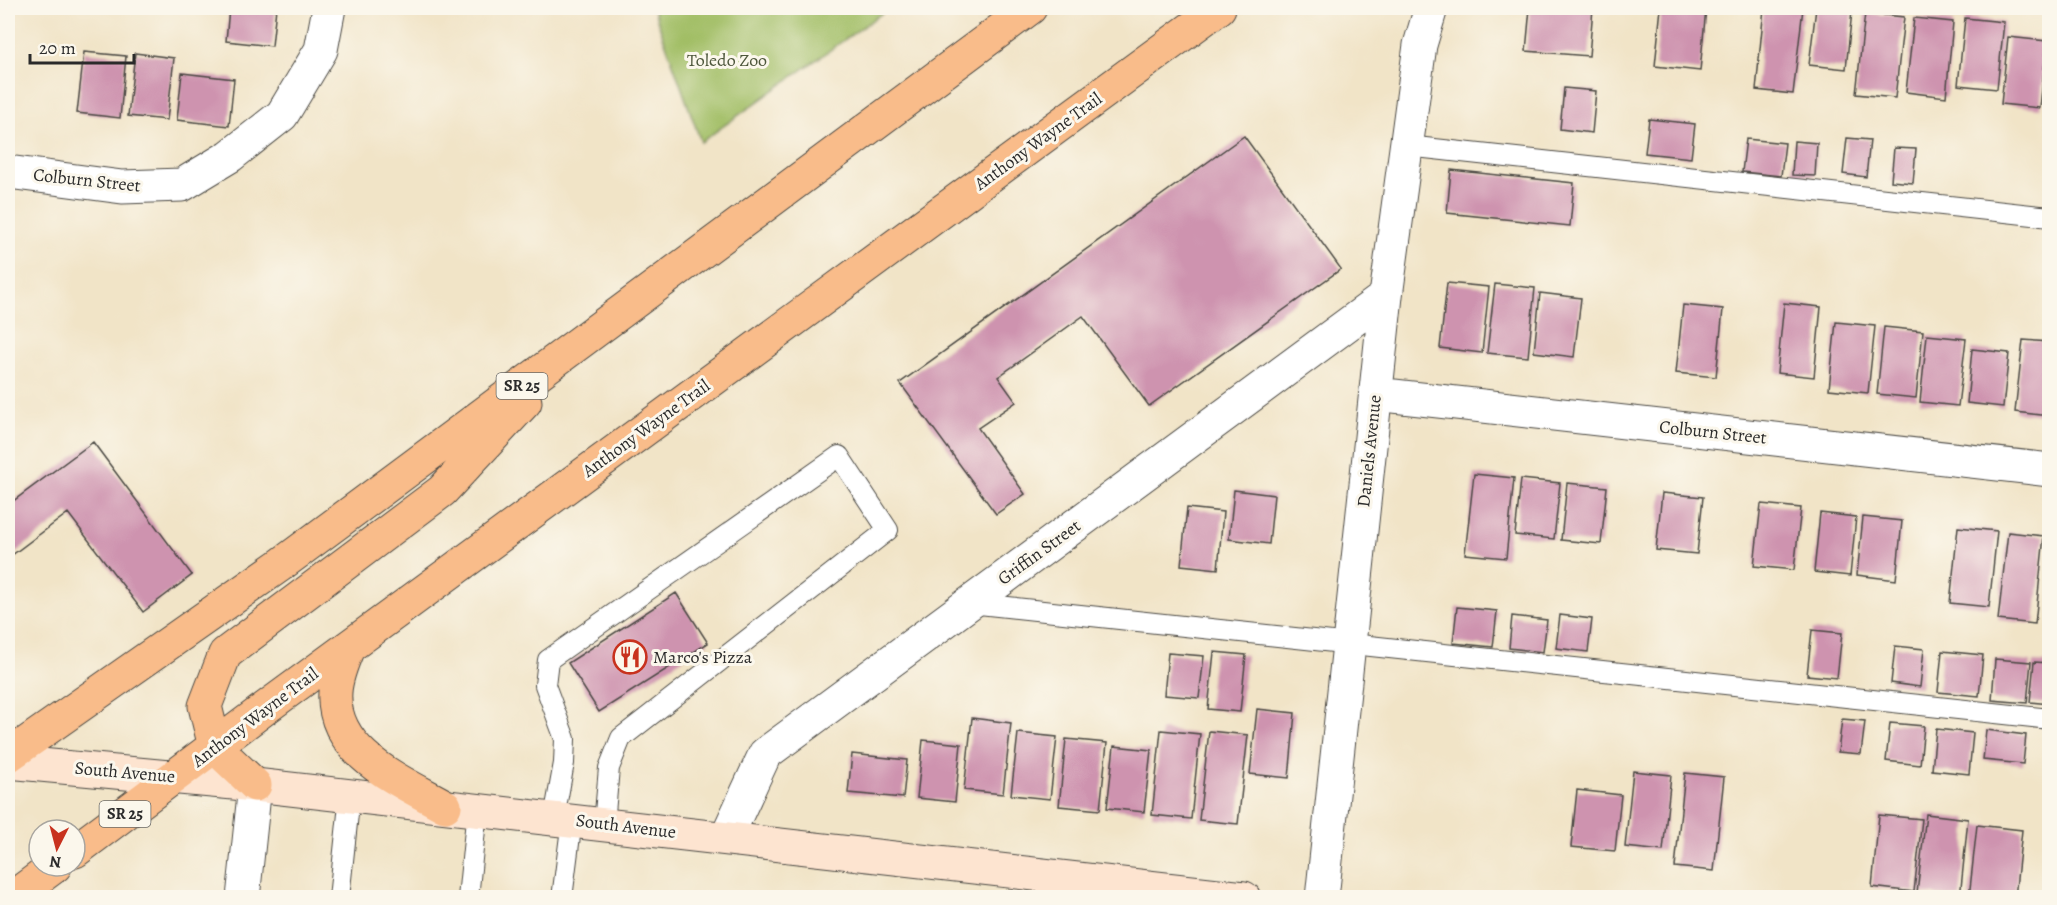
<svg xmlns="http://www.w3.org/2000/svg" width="2057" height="905" viewBox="0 0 2057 905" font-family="Alegreya,serif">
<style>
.green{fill:#a1be65;stroke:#667448;stroke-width:1.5}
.building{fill:#ce93af}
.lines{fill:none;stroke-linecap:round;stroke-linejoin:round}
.lane-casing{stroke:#494742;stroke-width:22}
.street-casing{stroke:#494742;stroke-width:35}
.secondary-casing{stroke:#494742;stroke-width:35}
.highway-casing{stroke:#494742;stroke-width:35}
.lane{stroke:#fff;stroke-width:20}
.street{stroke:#fff;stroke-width:33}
.secondary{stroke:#fde4d0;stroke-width:33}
.highway{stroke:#f9bc8a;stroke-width:33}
.labels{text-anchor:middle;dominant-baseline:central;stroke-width:6;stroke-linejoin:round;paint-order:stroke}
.shield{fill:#fbf7ec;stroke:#696865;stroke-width:1.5}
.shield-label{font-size:16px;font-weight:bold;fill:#2b2b2b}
.park-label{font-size:18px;fill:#4e573c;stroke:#fbf7ec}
.street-label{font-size:18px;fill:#2b2b2b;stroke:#fbf7ec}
.poi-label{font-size:18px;fill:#2b2b2b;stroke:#fbf7ec;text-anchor:start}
</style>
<rect width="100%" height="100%" fill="#fbf7ec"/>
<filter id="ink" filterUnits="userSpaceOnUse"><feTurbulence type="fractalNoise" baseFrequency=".0167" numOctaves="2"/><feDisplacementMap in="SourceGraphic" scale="12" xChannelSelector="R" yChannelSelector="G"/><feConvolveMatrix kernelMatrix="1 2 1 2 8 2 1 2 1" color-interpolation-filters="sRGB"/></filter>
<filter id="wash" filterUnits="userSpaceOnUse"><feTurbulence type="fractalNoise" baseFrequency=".008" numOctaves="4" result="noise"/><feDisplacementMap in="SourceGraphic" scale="24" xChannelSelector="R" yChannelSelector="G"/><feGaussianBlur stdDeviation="1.35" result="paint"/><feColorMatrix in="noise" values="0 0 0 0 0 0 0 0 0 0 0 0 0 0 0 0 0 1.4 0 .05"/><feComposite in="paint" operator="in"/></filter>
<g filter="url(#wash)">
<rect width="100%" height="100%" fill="#f1e4c7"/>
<!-- green -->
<path class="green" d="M653 8H889L701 142Z"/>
<g id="blocks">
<!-- building -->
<path class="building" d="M229 8H276L272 46 226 41Z
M1530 8H1593L1589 56 1526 51Z
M1661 8H1706L1700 71 1655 66Z
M1764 8H1803L1793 94 1756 90Z
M1816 8 1852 11 1846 69 1809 65Z
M1865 13 1904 17 1895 98 1856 94Z
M1914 18 1953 22 1946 97 1906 92Z
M1965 18 2004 22 1997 89 1958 85Z
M2008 37 2047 41 2040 108 2001 104Z
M84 52 126 56 120 118 77 113Z
M135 53 174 58 167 120 128 116Z
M182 73 234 79 229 126 177 120Z
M1564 88 1596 91 1592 133 1560 129Z
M1649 119 1695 124 1691 158 1645 153Z
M1244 136 1341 269 1149 406 1083 316 998 377 1016 402 978 428 1025 494 996 514 900 383Z
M1847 138 1870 140 1866 177 1843 174Z
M1746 139 1785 143 1781 176 1742 172Z
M1794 141 1817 143 1815 176 1792 175Z
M1894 148 1916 149 1913 183 1891 181Z
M1451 170 1574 183 1570 226 1447 213Z
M1447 283 1489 287 1482 353 1440 348Z
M1495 284 1535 288 1528 357 1487 353Z
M1540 293 1581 298 1574 357 1534 352Z
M1784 303 1821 307 1814 377 1777 373Z
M1683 305 1723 309 1716 377 1676 373Z
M1836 322 1875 326 1868 393 1829 389Z
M1884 327 1923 331 1916 398 1877 394Z
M1927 335 1966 339 1958 406 1920 402Z
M2023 340 2050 342V416L2015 412Z
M1972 349 2009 353 2003 407 1967 403Z
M93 442 192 575 143 612 68 513 8 558V505Z
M1474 474 1514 478 1506 558 1465 554Z
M1521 479 1560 483 1554 539 1515 535Z
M1567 483 1607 487 1601 544 1561 540Z
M1234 490 1274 495 1269 544 1229 539Z
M1662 493 1703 497 1697 554 1656 550Z
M1761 504 1801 508 1794 570 1754 566Z
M1187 508 1223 512 1218 569 1181 565Z
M1820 513 1856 517 1850 576 1814 572Z
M1863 517 1902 521 1896 580 1857 575Z
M1958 527 1997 531 1989 607 1950 603Z
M2008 532 2044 536 2035 624 1998 620Z
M676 593 708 643 599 712 568 663Z
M1457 607 1497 611 1493 647 1453 643Z
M1560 615 1592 619 1588 652 1556 648Z
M1512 616 1547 620 1543 652 1509 648Z
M1812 630 1842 633 1837 678 1807 675Z
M1895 646 1924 649 1920 687 1891 683Z
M1942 651 1983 655 1979 696 1938 692Z
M1214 652 1246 655 1240 712 1208 709Z
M1168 653 1204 656 1199 698 1164 695Z
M1995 659 2031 662 2027 703 1992 700Z
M2034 662 2050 663V704L2030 702Z
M1257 709 1295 713 1289 778 1250 774Z
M972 718 1011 723 1003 794 964 790Z
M1842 719 1865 721 1861 754 1838 752Z
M1890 723 1924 726 1920 765 1886 761Z
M1936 729 1973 733 1969 774 1932 770Z
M1161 730 1200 734 1191 819 1152 815Z
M1986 730 2026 735 2023 764 1983 760Z
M1209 731 1248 735 1238 824 1199 820Z
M1018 733 1057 737 1050 799 1011 795Z
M1066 739 1107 743 1100 810 1059 806Z
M923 740 961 744 955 802 917 798Z
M1114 746 1151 750 1144 812 1107 808Z
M852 754 907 760 903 798 848 793Z
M1633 771 1671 775 1663 851 1625 847Z
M1685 773 1724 777 1714 871 1675 867Z
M1577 790 1621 795 1615 851 1571 847Z
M1926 814 1968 819 1960 898 1917 893Z
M1879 815 1922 819 1914 892 1872 887Z
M1977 825 2022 830 2015 898H1969Z"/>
</g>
</g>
<g filter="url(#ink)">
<use href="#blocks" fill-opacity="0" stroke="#494742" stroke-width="1.5"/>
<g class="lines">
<defs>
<path id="lane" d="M1407 146 2050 217
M970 603 2050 719
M554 818 564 763 565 739 545 685 548 660 839 456 888 530 621 738 609 768 604 824
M339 898 350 795
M468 898 477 810
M562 898 572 820"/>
<path id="street" d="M8 172 122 187 182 185 230 156 282 115 321 50 329 8
M1376 394 2050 470
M726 838 765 754 1386 296
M243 898 255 785
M1322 898 1386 296 1420 45 1431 8"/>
<path id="secondary" d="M8 762 255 785 1244 898"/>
<path id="highway" d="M348 648C342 662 336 677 335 692 331 753 401 781 445 806
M8 756 279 566 1030 8
M255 785 215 747 205 706 225 654 442 491 525 402
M75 851 264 709 1219 8
M12 898 55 866"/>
</defs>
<!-- lane casing -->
<use href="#lane" class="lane-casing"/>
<!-- street casing -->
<use href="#street" class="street-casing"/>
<!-- secondary casing -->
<use href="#secondary" class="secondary-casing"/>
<!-- highway casing -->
<use href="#highway" class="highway-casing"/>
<!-- lane -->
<use href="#lane" class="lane"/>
<!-- street -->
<use href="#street" class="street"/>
<!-- secondary -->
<use href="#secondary" class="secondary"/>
<!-- highway -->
<use href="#highway" class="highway"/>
</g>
</g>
<!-- icons -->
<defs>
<symbol id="restaurant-ring" viewBox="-11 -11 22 22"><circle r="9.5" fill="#fbf7ec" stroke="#c8321e" stroke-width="1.5"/><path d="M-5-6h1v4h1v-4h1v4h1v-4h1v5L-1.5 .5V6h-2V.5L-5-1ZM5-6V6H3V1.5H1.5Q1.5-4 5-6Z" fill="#c8321e"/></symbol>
</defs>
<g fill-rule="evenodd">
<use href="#restaurant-ring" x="611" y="638" width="38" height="38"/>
</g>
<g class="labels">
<!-- shield labels -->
<g class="shield">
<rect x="496.5" y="373" width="51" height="26" rx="4.5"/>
<rect x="99.5" y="801" width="51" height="26" rx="4.5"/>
</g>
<g class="shield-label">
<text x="522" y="386">SR 25</text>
<text x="125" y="814">SR 25</text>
</g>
<!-- park labels -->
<g class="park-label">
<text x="727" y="60">Toledo Zoo</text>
</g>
<!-- street labels -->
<g class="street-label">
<text transform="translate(1038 141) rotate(-36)">Anthony Wayne Trail</text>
<text transform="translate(87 180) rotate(6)">Colburn Street</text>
<text transform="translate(646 428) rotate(-36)">Anthony Wayne Trail</text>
<text transform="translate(1713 432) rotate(6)">Colburn Street</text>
<text transform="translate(1369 451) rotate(-84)">Daniels Avenue</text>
<text transform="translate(1039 552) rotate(-36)">Griffin Street</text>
<text transform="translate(255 717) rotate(-37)">Anthony Wayne Trail</text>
<text transform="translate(125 772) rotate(5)">South Avenue</text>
<text transform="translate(626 826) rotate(7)">South Avenue</text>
</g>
<!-- poi labels -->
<g class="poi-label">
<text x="653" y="657">Marco's Pizza</text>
</g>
</g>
<!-- margin -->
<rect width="2057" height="905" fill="none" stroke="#fbf7ec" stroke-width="30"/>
<!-- north arrow -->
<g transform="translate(57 848) rotate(186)"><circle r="28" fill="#fbf7ec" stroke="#a8a59f" stroke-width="1.5"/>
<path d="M0-4.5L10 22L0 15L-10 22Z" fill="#c8321e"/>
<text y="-9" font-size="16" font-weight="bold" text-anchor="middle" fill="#2b2b2b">N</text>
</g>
<!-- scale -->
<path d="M30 54v9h104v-9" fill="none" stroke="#2b2b2b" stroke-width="3"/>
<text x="39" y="54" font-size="18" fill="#2b2b2b" stroke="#fbf7ec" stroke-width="4.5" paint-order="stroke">20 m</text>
</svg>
